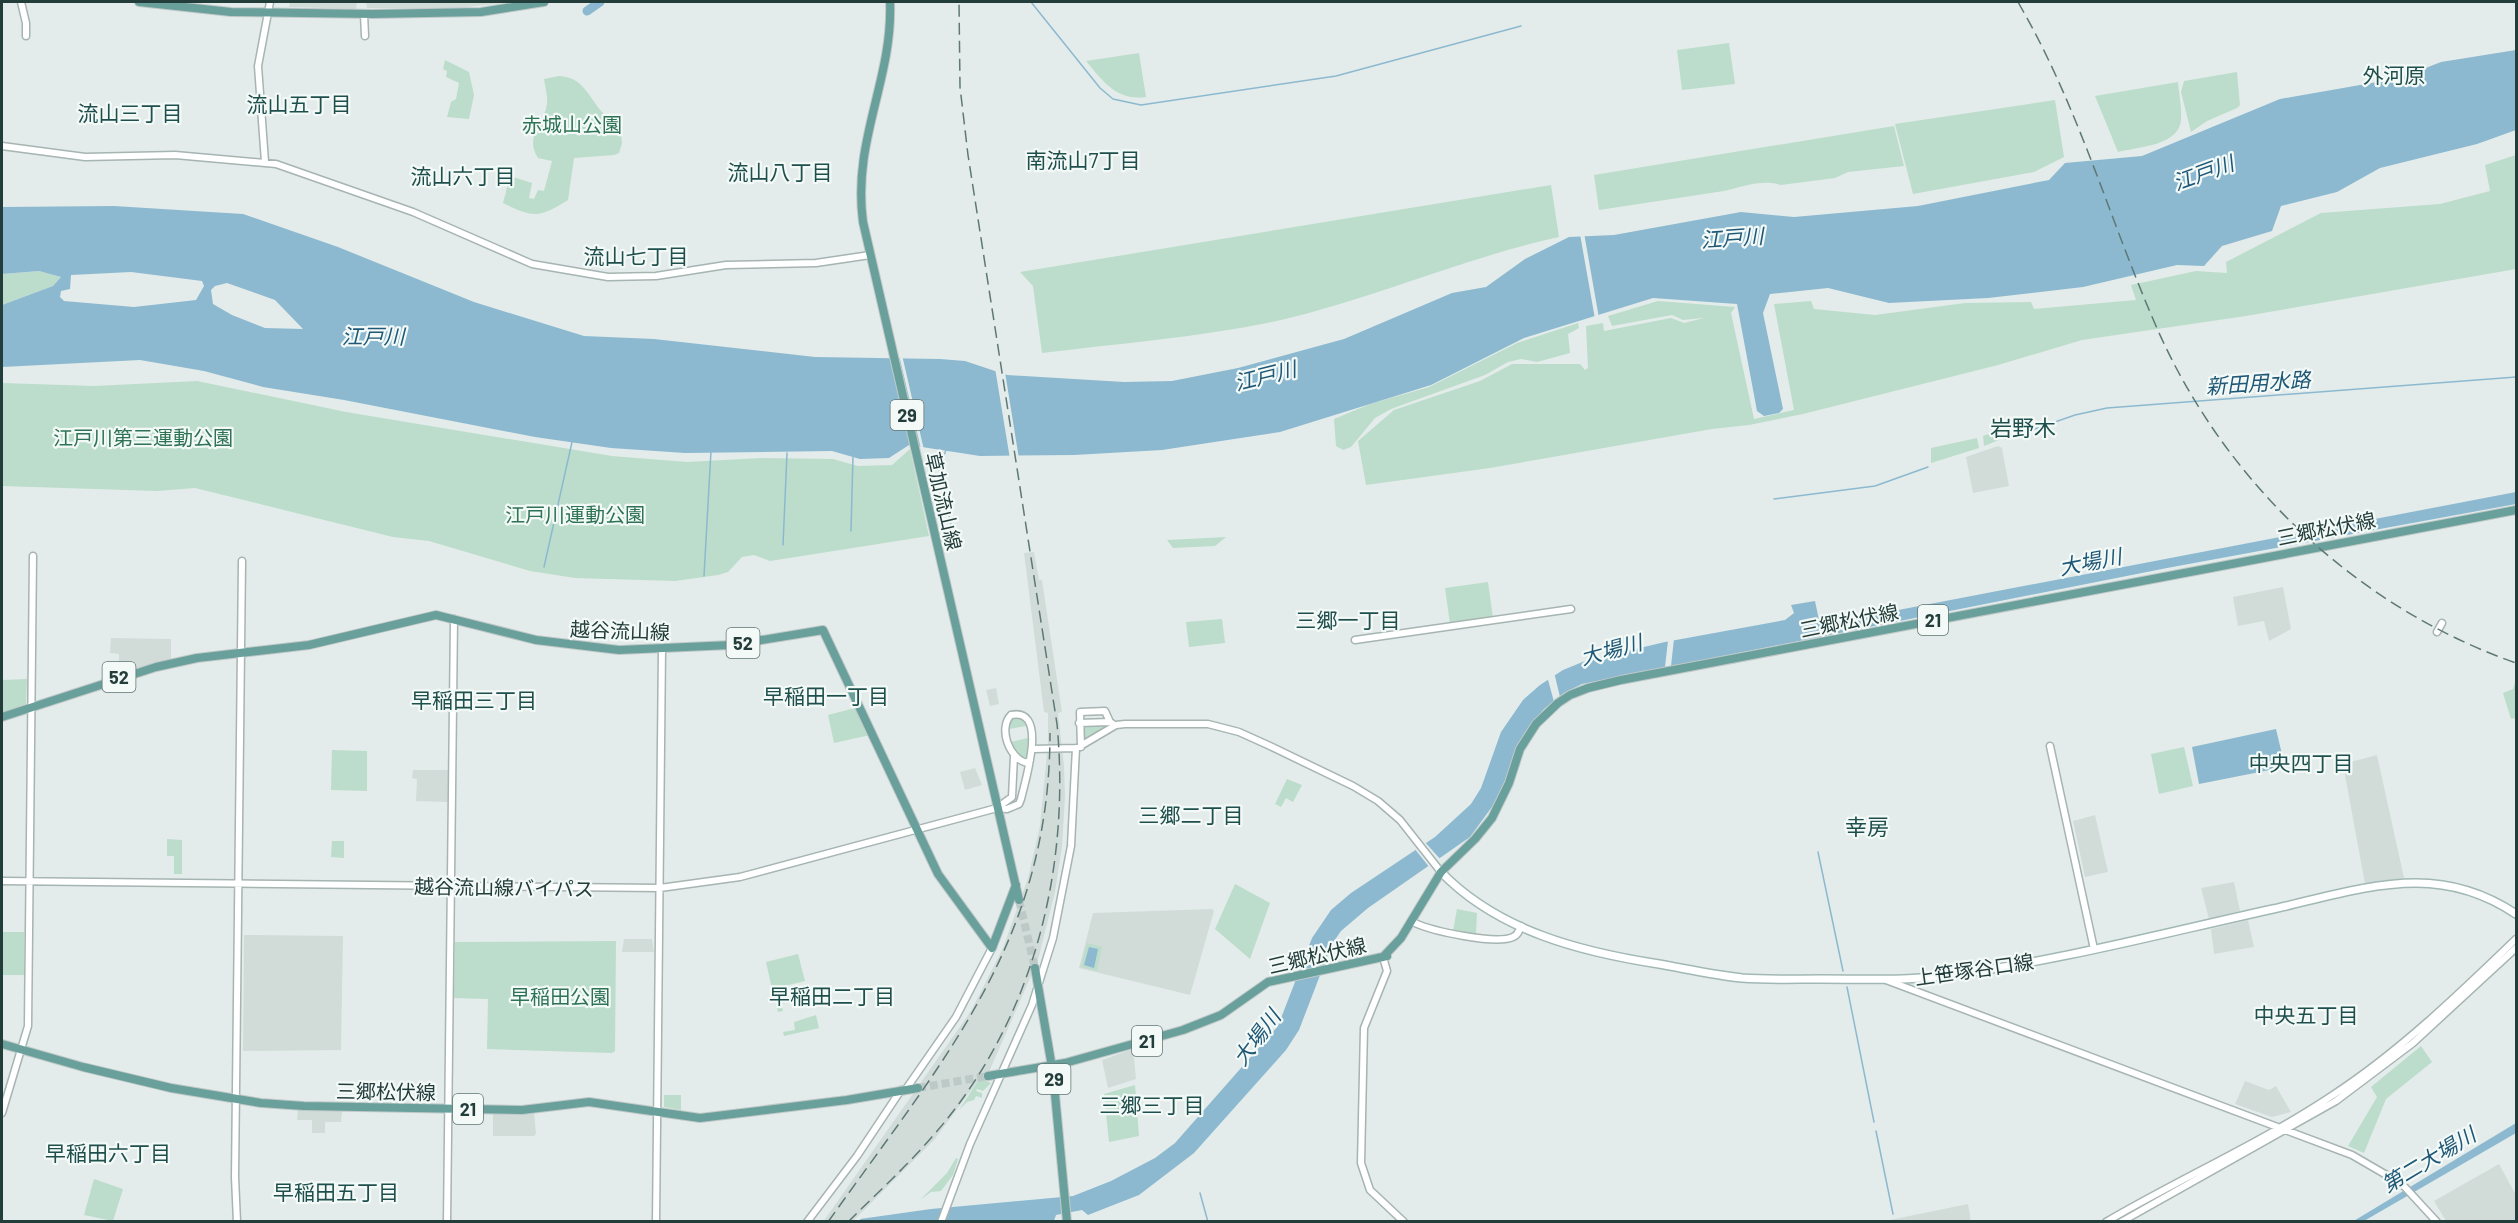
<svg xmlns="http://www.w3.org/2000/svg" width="2518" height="1223" viewBox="0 0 2518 1223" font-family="Barlow,'Noto Sans JP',sans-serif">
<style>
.built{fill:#d1dcd9}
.green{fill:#bcddcb}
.water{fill:#8cb9d0;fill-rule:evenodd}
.pier{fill:#e3ecea}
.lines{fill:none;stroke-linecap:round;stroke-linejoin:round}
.stream{stroke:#8cb9d0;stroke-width:1.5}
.river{stroke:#8cb9d0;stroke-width:9}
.primary-tunnel{stroke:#bdc9c7;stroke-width:8;stroke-dasharray:8 4;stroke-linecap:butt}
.tertiary-casing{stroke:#a6b4b2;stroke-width:9}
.secondary-casing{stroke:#a1b8b4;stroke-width:10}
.primary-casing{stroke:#c1c9c8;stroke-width:10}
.tertiary{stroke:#fff;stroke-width:6}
.secondary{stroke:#fff;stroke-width:7}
.primary{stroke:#69a09c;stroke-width:8}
.rail{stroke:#5e7876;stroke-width:1.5;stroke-dasharray:12 6;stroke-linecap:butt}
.labels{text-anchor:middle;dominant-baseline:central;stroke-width:4.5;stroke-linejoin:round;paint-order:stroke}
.shield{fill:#f3f9f7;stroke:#617573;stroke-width:1.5}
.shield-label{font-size:18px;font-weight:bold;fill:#233d3b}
.park-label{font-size:20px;fill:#2e7355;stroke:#f3f9f7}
.street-label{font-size:20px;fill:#233d3b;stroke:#f3f9f7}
.neighbourhood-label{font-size:21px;fill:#1f4f4c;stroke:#f3f9f7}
.water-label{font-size:21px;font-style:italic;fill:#1f5877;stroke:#f3f9f7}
.quarter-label{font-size:22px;fill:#1f4f4c;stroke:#f3f9f7}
</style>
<rect width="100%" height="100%" fill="#e3ecea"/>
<!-- built -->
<path class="built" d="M290 2H357L356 9 289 7Z
M366 2H516L457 8H367Z
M1998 446 2002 448 2009 486 1973 493 1966 457Z
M1034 552 1039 580H1042L1062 712 1058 713 1064 766 1065 797 1062 847 1055 892 1038 960 985 1081H978L934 1140 853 1221 823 1222 971 1011 1003 948 1028 878 1040 826 1048 743V713L1044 712 1024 553Z
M2283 587 2291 629 2269 641 2264 621 2238 626 2233 597Z
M111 638 171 639V659L119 674V654L110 653Z
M996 688 999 704 990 706 986 690Z
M2377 755 2404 878 2365 884 2343 764Z
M975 768 982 785 965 790 960 772Z
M413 770H449L448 802 416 801 417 779 412 778Z
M2095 815 2108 872 2085 877 2073 821Z
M2234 882 2240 911 2209 919 2201 888Z
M1212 909 1214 911 1190 995 1079 968 1093 913Z
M2248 920 2254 947 2214 954 2211 929Z
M244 935 343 936 341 1050 243 1051Z
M624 939H652L654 952H622Z
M1133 1049 1136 1079 1108 1088 1102 1060Z
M2245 1081 2269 1090 2276 1086 2291 1112 2272 1117 2235 1104Z
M298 1109 339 1110 342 1112 341 1122H325V1133H312V1120H297Z
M534 1112 536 1134 534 1136H493V1113Z
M2499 1164 2516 1195V1221H2446L2434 1201Z
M1968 1204 1971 1221H1885Z"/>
<!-- green -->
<path class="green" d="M1729 43 1735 84 1682 90 1677 50Z
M1139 53 1146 97C1116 101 1103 81 1086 61Z
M445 60 469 72 474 95 469 119 447 117 451 102 456 99 459 83 446 77 447 71 443 69Z
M2237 72 2240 105 2237 108 2207 121 2191 132 2181 92 2184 81Z
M559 76C583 77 588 96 602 112 607 119 615 122 620 128L622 143 619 153 614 155 574 158 568 200C539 218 534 218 503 203L510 176 532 183 529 198 534 199 538 190 544 191 552 161 538 158C524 136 544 125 547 104 548 96 545 87 544 79Z
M2178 82C2179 94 2182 108 2181 120 2179 146 2137 147 2118 152L2095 96Z
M2055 100 2064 157 2034 172 1913 194 1895 124Z
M1894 126 1904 166 1848 172 1835 178 1781 185C1762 179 1742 187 1724 191L1599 210 1594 175Z
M2516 155V269L2246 316 2082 340 1998 365 1803 414 1749 425 1712 429 1490 468 1366 485 1358 441 1394 410 1480 381 1512 364H1580L1585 370 1588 368 1586 326 1603 323 1604 331 1671 318 1684 323 1704 318 1683 320 1672 315 1612 326 1608 316 1658 301 1735 307 1731 313 1754 419 1794 410 1774 304 1811 301 1814 309 1875 315 1965 303 2031 302 2034 309 2136 300 2131 285 2196 271 2227 273 2226 262 2321 213 2440 204 2490 191 2485 165Z
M1551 185 1559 237C1464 258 1375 298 1281 320 1203 337 1121 343 1042 353L1033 286 1020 272Z
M39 271 61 277 53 286 2 305V274Z
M1578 323 1579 328 1568 334 1570 353 1537 362 1521 359 1508 362 1485 375 1391 409 1375 418 1351 447 1343 450 1336 446 1334 419 1370 404 1429 387 1517 343Z
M197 381 346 412 612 456 687 462 761 458 833 459 858 466 892 465 910 449 929 536 770 561 754 555 742 557 728 572 718 575 675 581 575 578 530 571 429 541 393 537 195 488 157 491 2 486V383L94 386Z
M1997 431 1999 440 1984 446 1983 436Z
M1977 438 1979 448 1931 463V448Z
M1226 537 1215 546 1173 548 1167 540Z
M1488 582 1493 618 1450 624 1445 588Z
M1222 619 1225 643 1189 647 1186 622Z
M27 679 26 704 2 713V680Z
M2516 679V718L2511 719 2503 693 2513 689Z
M855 708 870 735 834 743 828 715Z
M1017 717 1023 721 1026 726 1009 729 1010 720Z
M1108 725 1085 739 1084 738 1083 730 1086 726Z
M1028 738 1027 757 1020 758 1011 742Z
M2184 747 2193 786 2159 794 2151 754Z
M332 750 367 751V791L331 790Z
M1287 779 1302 785 1293 802 1286 798 1281 807 1275 804Z
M167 839 182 840V874H174V856H167Z
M332 841H344V858L331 857Z
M1235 884 1270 903 1250 959 1215 929Z
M1457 909 1477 913 1476 934 1453 931Z
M2 932H24V975H2Z
M616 941 615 1051 612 1053 487 1049 488 999 454 998 455 942Z
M1087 943 1102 947 1097 971 1081 967Z
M798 954 805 981 772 989 766 962Z
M787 989 790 1002 781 1004 783 1011 778 1012 774 993Z
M816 1015 819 1028 784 1036 783 1032 795 1030 794 1022Z
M2421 1046 2432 1062 2386 1099 2364 1153 2348 1146 2377 1097 2371 1087Z
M985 1080 991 1083 983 1091 977 1089 976 1091 982 1093V1098L976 1096 974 1100 967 1102 959 1110 978 1081Z
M1135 1085 1139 1136 1109 1142 1104 1094Z
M664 1095H681V1110L664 1107Z
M956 1158 958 1159 953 1175 941 1191 931 1192 920 1200 947 1173Z
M94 1179 123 1189 113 1221 84 1215Z"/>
<!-- water -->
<path class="water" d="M2516 50V130L2477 144 2380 168 2337 192 2281 206 2272 231 2222 246 2204 266 2177 265 2083 287 1988 298 1889 303 1828 288 1770 294 1763 313 1783 409 1779 413 1764 416 1757 411 1737 304 1653 298 1524 338 1431 385 1280 432 1162 450 1074 455 980 456 909 445 889 458 860 459 832 451 685 453 611 448 535 437 344 400 263 387 204 371 140 360 2 367V305L53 286 61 277 39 271 2 274V207L114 206 243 214 338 247 474 302 584 336 654 339 815 357 940 359 965 361 1007 375 1124 382 1172 381 1238 368 1344 339 1452 293 1486 287 1525 259 1569 237 1614 235 1741 212 1794 217 1918 206 2049 180 2065 163 2142 156 2280 99 2400 78 2441 62ZM131 272 202 281 204 286 196 300 134 307 64 301 60 297 61 291 70 289 71 275ZM227 283 275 300 303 329 265 328 232 315 213 304 211 290 215 286Z
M2516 492V504L2167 568 1582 684 1564 693 1544 709 1525 732 1497 800 1470 837 1368 908 1341 931 1332 944 1299 1030 1286 1050 1194 1153 1139 1195 1088 1215 1082 1210 1056 1215 1054 1221 861 1222 860 1219 931 1209 1073 1196 1111 1181 1155 1158 1175 1143 1278 1026 1312 938 1331 910 1351 893 1435 837 1471 804 1481 788 1501 732 1523 700 1540 685 1563 670 1585 661 1665 642 1785 620 1794 613 1791 605 1815 601 1820 625Z
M2276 729 2285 767 2199 784 2192 747Z
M1089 947 1098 949 1094 968 1084 965Z
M2516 1123V1133L2364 1221 2352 1222Z"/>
<!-- pier -->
<path class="pier" d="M1584 233 1599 318 1595 319 1580 234Z
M899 355H902L924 450 921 449Z
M995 368 1005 372 1019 459H1010Z
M1674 639 1671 666 1665 667 1668 641Z
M1554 672 1560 697 1554 702 1547 676Z
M1424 841 1441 860 1430 868 1414 848Z"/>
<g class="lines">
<!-- stream -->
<path class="stream" d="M1031 2 1100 88 1113 99 1141 105 1336 76 1521 26
M2006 439 2075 415 2107 408 2516 377
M946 450 939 468 952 530
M1774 499 1875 486 1928 467
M851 531 853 457
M783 545 787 453
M544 567 572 442
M704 576 711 451
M1818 852 1843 971
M1847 987 1874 1122
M1876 1131 1893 1214
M1200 1193 1208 1222"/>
<!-- river -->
<path class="river" d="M587 11 600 2"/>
<!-- primary-tunnel -->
<path class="primary-tunnel" d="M1019 900 1035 968
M918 1088 988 1076"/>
<defs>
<path id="tertiary" d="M21 2 26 23V36
M364 14 365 36
M2 146 85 157 175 155 276 164 413 212 532 264 608 277 656 276 726 265 816 263 870 255
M265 162 258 66 270 2
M2437 632 2442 623
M1355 640 1571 609
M1079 723 1110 722 1113 724
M2050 746 2094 949
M1081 747 1080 712 1105 711 1110 722
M1033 749 1077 748 1116 725 1125 724H1208L1239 732 1270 746 1353 786 1378 801 1400 820 1441 872
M997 808 1007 809 1019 804 1021 799C1025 781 1049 707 1011 715 998 728 1009 759 1027 763L1030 760
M2 881 660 888 740 877 997 808 1012 797 1014 756
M1415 923C1432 931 1496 945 1513 937 1518 935 1519 931 1521 926
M1383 957 1387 971 1364 1028 1361 1163 1370 1190 1404 1222
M1886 980 2352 1155 2402 1184 2437 1222
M906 1089 956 1017 992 948
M2 1113 28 1026 33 556
M237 1222 235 1177 242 561
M447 1222 454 619
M656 1222 662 649
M807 1222 857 1156 901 1090
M941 1222 970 1144 1032 1005 1053 938 1071 846 1076 748
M2106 1222C2181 1178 2261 1143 2333 1095 2400 1051 2458 995 2516 939
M2121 1222 2336 1101 2413 1043 2516 948"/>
<path id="secondary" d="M1441 872C1498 931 1581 952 1659 964 1687 969 1714 975 1742 978 1768 980 1794 979 1820 979 1862 979 1902 981 1943 976 2055 962 2164 933 2273 909 2319 899 2368 883 2416 883 2452 883 2486 894 2516 914"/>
<path id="primary" d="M139 2 231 12 373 14 481 12 544 2
M890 2C893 80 852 140 863 222L1019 900
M2 717 156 667 197 658 309 645 436 615 536 640 619 650 731 645 823 630 938 874 992 948 1016 885
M1383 957 1401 938 1441 872 1475 839 1492 818 1509 783 1520 749 1536 724 1558 703 1570 695 1588 688 1621 680 2516 510
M1035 968 1053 1073 1067 1222
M2 1044 83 1067 171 1088 261 1103 304 1106 522 1110 589 1102 700 1118 847 1100 918 1088
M988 1076 1065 1063 1183 1030 1221 1015 1268 982 1387 956"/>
</defs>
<!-- tertiary casing -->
<use href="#tertiary" class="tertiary-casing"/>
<!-- secondary casing -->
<use href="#secondary" class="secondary-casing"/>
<!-- primary casing -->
<use href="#primary" class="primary-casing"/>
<!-- tertiary -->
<use href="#tertiary" class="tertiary"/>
<!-- secondary -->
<use href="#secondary" class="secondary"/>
<!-- primary -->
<use href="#primary" class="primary"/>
<!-- rail -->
<path class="rail" d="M2018 2C2079 107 2108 216 2156 326 2224 482 2356 607 2516 663
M828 1222C942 1061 1050 942 1050 733
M848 1222C876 1194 905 1168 931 1138 1032 1025 1071 872 1057 724L968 155 960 87 959 2"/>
</g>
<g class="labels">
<!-- shield labels -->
<g class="shield">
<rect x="890.5" y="400" width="33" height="30" rx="4.5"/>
<rect x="1918" y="605" width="30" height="30" rx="4.5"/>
<rect x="726.5" y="628" width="33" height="30" rx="4.5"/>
<rect x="102.5" y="662" width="33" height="30" rx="4.5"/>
<rect x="1132" y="1026" width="30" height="30" rx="4.5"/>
<rect x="1037.5" y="1064" width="33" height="30" rx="4.5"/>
<rect x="453" y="1094" width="30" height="30" rx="4.5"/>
</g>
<g class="shield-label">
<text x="907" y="415">29</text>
<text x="1933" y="620">21</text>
<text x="743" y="643">52</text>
<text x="119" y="677">52</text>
<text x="1147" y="1041">21</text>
<text x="1054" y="1079">29</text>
<text x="468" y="1109">21</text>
</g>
<!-- park labels -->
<g class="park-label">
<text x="572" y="124">赤城山公園</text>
<text x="143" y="437">江戸川第三運動公園</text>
<text x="575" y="514">江戸川運動公園</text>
<text x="560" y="996">早稲田公園</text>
</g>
<!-- street labels -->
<g class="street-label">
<text transform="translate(944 501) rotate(77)">草加流山線</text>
<text transform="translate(2326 528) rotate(-11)">三郷松伏線</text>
<text transform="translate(1849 620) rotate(-11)">三郷松伏線</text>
<text transform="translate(620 630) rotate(2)">越谷流山線</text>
<text transform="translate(504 887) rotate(1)">越谷流山線バイパス</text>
<text transform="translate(1317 955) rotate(-13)">三郷松伏線</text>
<text transform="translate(1974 969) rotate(-8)">上笹塚谷口線</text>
<text transform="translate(386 1091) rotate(1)">三郷松伏線</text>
</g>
<!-- neighbourhood labels -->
<g class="neighbourhood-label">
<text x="2394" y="74">外河原</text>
<text x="299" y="103">流山五丁目</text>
<text x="130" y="112">流山三丁目</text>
<text x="1083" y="159">南流山7丁目</text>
<text x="780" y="171">流山八丁目</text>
<text x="463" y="175">流山六丁目</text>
<text x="636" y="255">流山七丁目</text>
<text x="1348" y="619">三郷一丁目</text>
<text x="826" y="695">早稲田一丁目</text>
<text x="474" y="699">早稲田三丁目</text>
<text x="2301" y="762">中央四丁目</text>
<text x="1191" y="814">三郷二丁目</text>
<text x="832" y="995">早稲田二丁目</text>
<text x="2306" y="1014">中央五丁目</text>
<text x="1152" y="1104">三郷三丁目</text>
<text x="108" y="1152">早稲田六丁目</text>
<text x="336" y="1191">早稲田五丁目</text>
</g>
<!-- water labels -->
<g class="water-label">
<text transform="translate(2203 172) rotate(-20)">江戸川</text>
<text transform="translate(1732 237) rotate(-4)">江戸川</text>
<text x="373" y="335">江戸川</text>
<text transform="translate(1265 375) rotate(-14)">江戸川</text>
<text transform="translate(2258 382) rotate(-4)">新田用水路</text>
<text transform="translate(2090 561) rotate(-11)">大場川</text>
<text transform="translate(1611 649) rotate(-15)">大場川</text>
<text transform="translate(1256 1037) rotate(-53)">大場川</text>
<text transform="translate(2428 1159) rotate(-31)">第二大場川</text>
</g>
<!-- quarter labels -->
<g class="quarter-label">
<text x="2023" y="427">岩野木</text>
<text x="1867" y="826">幸房</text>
</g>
</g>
<!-- border -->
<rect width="2518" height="1223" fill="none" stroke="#233d3b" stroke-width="6"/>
</svg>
